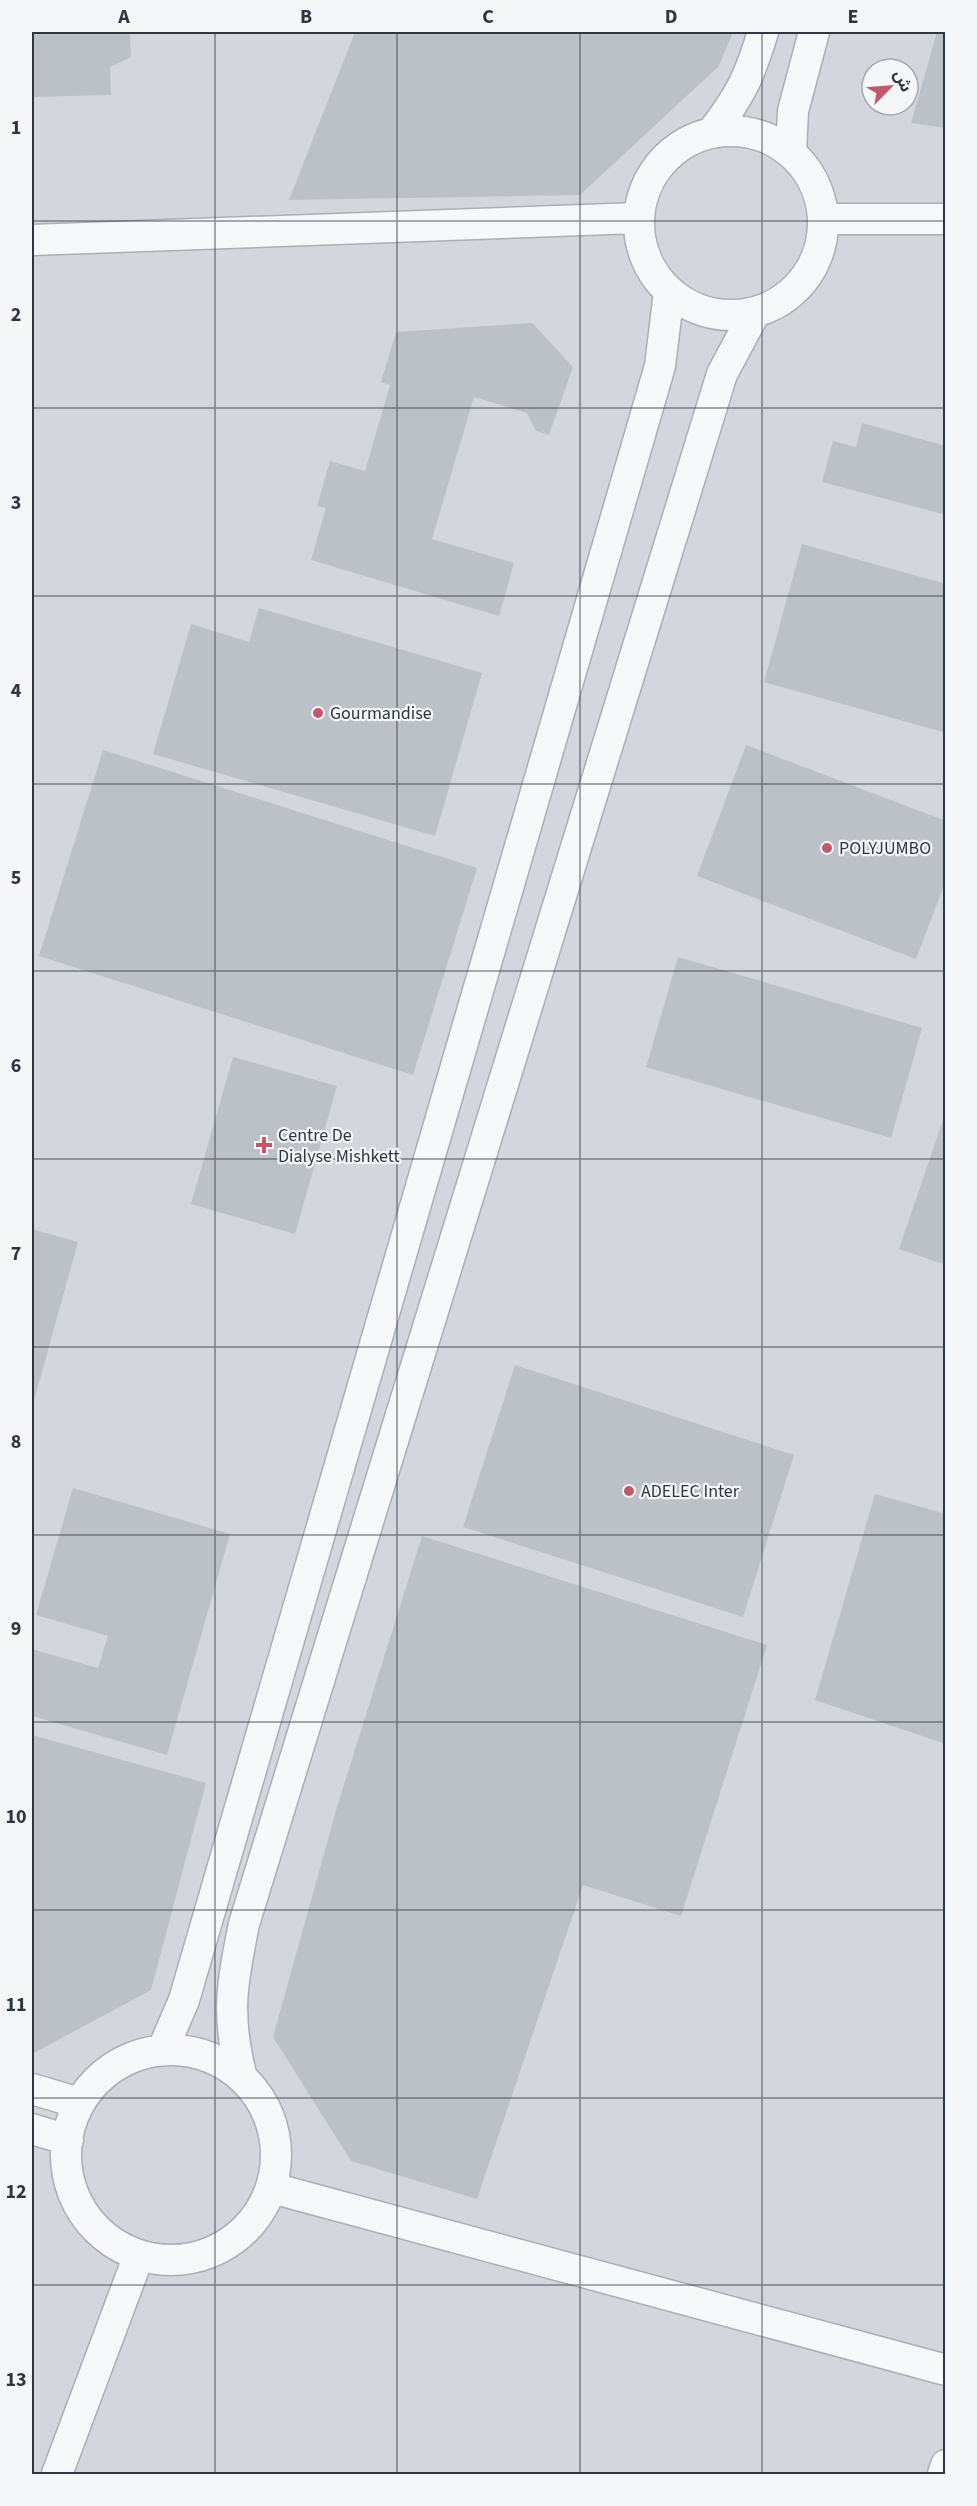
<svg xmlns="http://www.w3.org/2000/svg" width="977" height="2506" viewBox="0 0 977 2506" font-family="'Source Sans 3','Noto Sans Arabic',sans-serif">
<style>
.built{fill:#d3d7dd;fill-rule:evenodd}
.building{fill:#bcc1c7}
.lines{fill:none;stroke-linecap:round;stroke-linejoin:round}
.minor-casing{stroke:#aaaeb5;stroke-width:33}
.minor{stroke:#f7f8fa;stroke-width:30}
.grid{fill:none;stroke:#2e3642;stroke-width:1.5;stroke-opacity:0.55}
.poi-dot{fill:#c2586c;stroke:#f4f6f8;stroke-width:2}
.labels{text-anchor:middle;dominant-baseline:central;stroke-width:4.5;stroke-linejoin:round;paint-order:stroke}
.poi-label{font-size:18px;fill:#2e3642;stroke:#f4f6f8;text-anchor:start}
.neatline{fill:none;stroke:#2e3642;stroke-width:2}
.grid-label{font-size:20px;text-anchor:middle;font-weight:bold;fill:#2e3642}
</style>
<rect width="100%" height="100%" fill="#e5e7eb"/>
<!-- built -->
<path class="built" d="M32 32H945V2474H32ZM872 69H908V105H872Z"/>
<!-- building -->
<path class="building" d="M32 32H130L131 57 110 67 111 95 32 97Z
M355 32H733L719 66 580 195 289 200Z
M937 32H946V128L911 123Z
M532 323 573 367 549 435 536 431 527 413 474 397 432 539 514 563 499 616 311 560 326 508 317 506 330 461 365 471 390 385 381 382 396 332Z
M862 423 946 446V515L822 482 833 441 856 447Z
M802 544 946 584V733L764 682Z
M259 608 482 673 435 836 153 754 191 624 249 642Z
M746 745 946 821V880L916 959 697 876Z
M103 750 477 868 413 1075 39 956Z
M678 957 922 1028 891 1138 646 1067Z
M233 1057 337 1086 295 1234 191 1204Z
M945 1114H946V1265L899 1249Z
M32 1229 78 1242 35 1397 32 1396Z
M515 1365 794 1455 743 1617 463 1527Z
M73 1488 230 1534 167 1755 32 1716V1649L98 1668 108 1636 36 1615Z
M875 1494 946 1514V1744L815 1700Z
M422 1536 767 1645 681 1916 583 1885 477 2199 351 2161 273 2037 337 1807Z
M32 1735 206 1783 151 1990 32 2054Z"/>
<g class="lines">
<defs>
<path id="minor" d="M639 223a92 92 0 1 1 184 0a92 92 0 1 1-184 0Z
M713 131C741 95 750 75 763 32
M791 152 793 111 814 32
M824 219H946
M32 240 638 218
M163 2049 184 2000 660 366 669 292
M66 2155a105 105 0 1 1 210 0a105 105 0 1 1-210 0Z
M241 2074C226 2014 232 1983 244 1924L722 374 754 314
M32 2089 79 2103
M32 2129 68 2140
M272 2188 946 2370
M57 2474 139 2255
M943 2474 946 2465"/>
</defs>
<!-- minor casing -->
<use href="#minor" class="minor-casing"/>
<!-- minor -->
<use href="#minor" class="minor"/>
</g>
<!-- grid -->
<path class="grid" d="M215 32V2474M397 32V2474M580 32V2474M762 32V2474M32 221H946M32 408H946M32 596H946M32 784H946M32 971H946M32 1159H946M32 1347H946M32 1535H946M32 1722H946M32 1910H946M32 2098H946M32 2285H946"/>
<!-- markers -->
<g class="poi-dot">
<circle cx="318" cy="713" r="6"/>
<circle cx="827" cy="848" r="6"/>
<path d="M261 1136h6v6h6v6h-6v6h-6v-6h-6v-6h6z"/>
<circle cx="629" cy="1491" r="6"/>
</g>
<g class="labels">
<!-- poi labels -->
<g class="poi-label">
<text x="330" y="713">Gourmandise</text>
<text x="839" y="848">POLYJUMBO</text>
<text x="278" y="1135">Centre De<tspan x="278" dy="21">Dialyse Mishkett</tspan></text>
<text x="641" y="1491">ADELEC Inter</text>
</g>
</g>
<!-- border -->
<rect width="977" height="2506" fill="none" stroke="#f4f6f8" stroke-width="66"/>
<!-- north arrow -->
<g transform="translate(890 87) rotate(65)"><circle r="28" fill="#f4f6f8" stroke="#a5a9af" stroke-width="1.5"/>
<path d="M0-4.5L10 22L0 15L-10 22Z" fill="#c2586c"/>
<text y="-9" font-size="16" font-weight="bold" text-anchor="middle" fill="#2e3642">ش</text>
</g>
<rect x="33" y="33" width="911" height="2440" class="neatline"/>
<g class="grid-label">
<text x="124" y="23">A</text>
<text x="306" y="23">B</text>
<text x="488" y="23">C</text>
<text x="671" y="23">D</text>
<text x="853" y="23">E</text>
<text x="16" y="134">1</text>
<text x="16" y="321">2</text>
<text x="16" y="509">3</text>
<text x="16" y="697">4</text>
<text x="16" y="884">5</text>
<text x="16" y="1072">6</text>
<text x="16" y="1260">7</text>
<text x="16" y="1448">8</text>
<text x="16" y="1635">9</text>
<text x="16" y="1823">10</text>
<text x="16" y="2011">11</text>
<text x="16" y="2198">12</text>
<text x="16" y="2386">13</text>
</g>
</svg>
